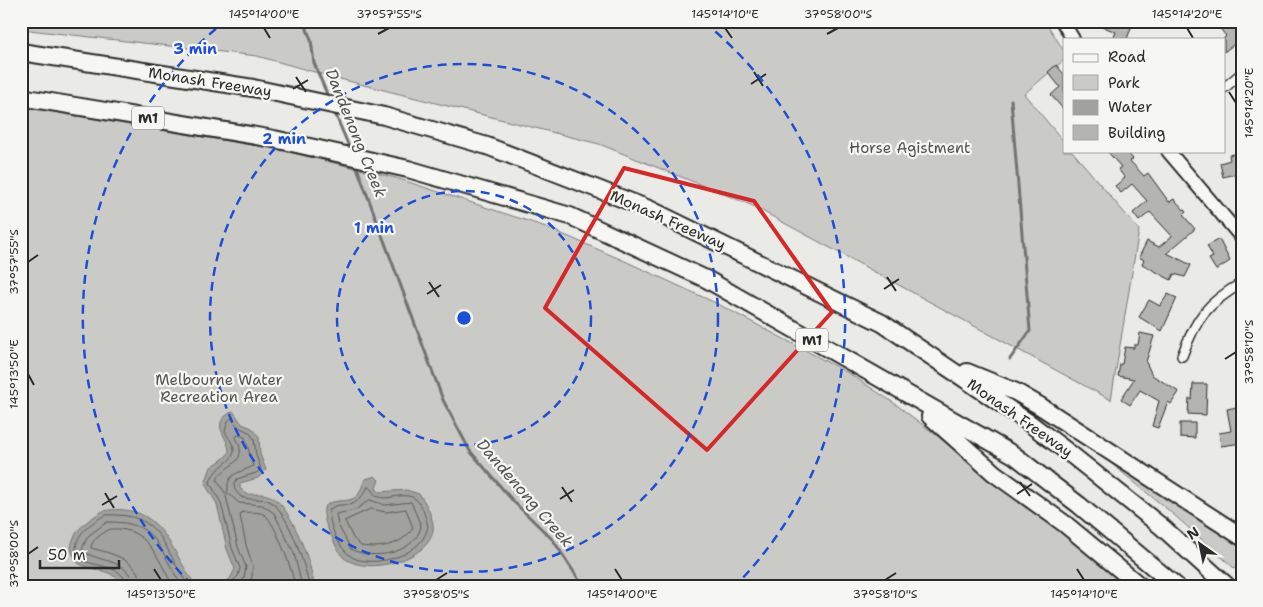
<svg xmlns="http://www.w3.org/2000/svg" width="1263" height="607" viewBox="0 0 1263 607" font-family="'Shantell Sans',sans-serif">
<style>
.green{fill:#cacac7;stroke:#7a7a79}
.water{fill:#a1a19e;stroke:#727270}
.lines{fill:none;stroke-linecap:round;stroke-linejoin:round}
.shore{stroke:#5a5a59;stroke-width:1}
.stream{stroke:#727270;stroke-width:3}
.building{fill:#b4b4b1;stroke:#2b2b2b}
.street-casing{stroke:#2b2b2b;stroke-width:12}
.secondary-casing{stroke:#2b2b2b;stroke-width:16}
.highway-casing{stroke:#2b2b2b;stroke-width:20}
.street{stroke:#f6f6f2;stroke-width:9}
.secondary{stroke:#f6f6f2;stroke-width:12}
.highway{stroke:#f6f6f2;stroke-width:16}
.marked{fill:none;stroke:#d62828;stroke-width:4;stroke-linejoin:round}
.ticks{fill:none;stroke:#2b2b2b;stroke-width:2}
.ring{fill:none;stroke:#1d4ed8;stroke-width:2.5;stroke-dasharray:9 6}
.labels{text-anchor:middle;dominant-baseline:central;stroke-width:4.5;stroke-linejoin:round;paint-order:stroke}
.shield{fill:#f6f6f2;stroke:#686867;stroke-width:1}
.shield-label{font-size:14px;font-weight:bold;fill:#2b2b2b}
.street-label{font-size:15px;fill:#2b2b2b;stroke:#f6f6f2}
.park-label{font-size:15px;fill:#535352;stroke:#f6f6f2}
.water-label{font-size:16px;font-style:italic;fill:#545453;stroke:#f6f6f2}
.centre{fill:#1d4ed8;stroke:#f6f6f2;stroke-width:2.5}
.ring-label{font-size:15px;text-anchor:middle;font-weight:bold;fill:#1d4ed8;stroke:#f6f6f2;stroke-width:4.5;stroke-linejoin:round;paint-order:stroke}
.neatline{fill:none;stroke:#2b2b2b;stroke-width:2}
.ticks-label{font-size:12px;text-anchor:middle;fill:#2b2b2b}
</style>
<rect width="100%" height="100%" fill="#eaeae6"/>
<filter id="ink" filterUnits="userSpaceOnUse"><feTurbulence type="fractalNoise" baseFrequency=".02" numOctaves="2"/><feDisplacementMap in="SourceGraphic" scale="10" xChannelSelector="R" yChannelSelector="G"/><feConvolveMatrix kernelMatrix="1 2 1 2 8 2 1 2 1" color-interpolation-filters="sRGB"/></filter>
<g filter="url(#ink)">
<!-- green -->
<path class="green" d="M21 21H1045L1064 51V60L1024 94 1064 142V151H1072L1139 230 1111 400 751 205 599 144 336 78 257 56 29 30 21 28Z
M21 107 277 149 396 178 546 227 627 262 718 304 850 374 894 403 1066 534 1125 586H21Z
M1090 446 1242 542V575L1173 514Z"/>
<!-- water -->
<path class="water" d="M233 411 242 424 252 428 259 437 260 454 266 470 258 478 240 483V488L246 494C255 495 263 492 272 497 291 507 312 564 314 586H219L230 579 235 569 227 549 217 504 205 484 211 467 223 459 229 453C230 436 207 425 233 411Z
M375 476 379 480 376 488 379 492 406 490 419 494C425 501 432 515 433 525 437 558 366 578 343 557 338 552 335 544 332 537 327 529 323 518 324 508 331 497 346 504 356 497 362 492 361 485 366 479Z
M103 511C161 501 169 548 196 586H123C110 566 95 573 78 563L71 551C71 531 88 520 103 511Z"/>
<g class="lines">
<!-- shore -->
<path class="shore" d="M238 435 245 437 253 466C241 473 226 472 228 491L225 493 217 480C223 464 251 464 236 438Z
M368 487C373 489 373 495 379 497 386 499 392 497 399 496 420 493 423 509 428 526 424 554 380 567 356 559 340 553 329 526 329 510 344 497 351 517 368 487Z
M370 500 385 505 411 502 421 526C416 554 372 561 351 549L338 525 336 514 355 510Z
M371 509 386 512 406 509 413 528C402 545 381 549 361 546L353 538 345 521Z
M127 586C124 565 98 567 84 561L76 551C75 533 92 523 105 515 165 512 161 548 189 586
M133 586C131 556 91 563 82 549L88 536 107 522C159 521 158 549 182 586
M141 586C140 559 110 553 91 548 91 541 99 536 105 532 110 528 114 529 120 529 150 532 160 563 173 586
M228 586 238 576 240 568 232 548 221 503 210 483C214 465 235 463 234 449 233 442 227 437 225 431L228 421 231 418 238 427 249 432 254 439 256 455 261 469 256 473 237 479 234 484 235 490 241 497C251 501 262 497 271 502 288 512 306 567 309 586
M239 586 244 578 246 567 238 547 226 496 228 493 239 503 262 505 274 513 294 553 302 586
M248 586 252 577 253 566 246 545 240 515 242 512C249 513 259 511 265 515 275 522 293 572 295 586"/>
<!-- stream -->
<path class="stream" d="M304 21 311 40 314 63 329 99
M334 111 350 149
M355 162 443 400 470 451 513 501 553 540 583 586
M1010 359 1030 331 1011 100"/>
</g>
<!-- building -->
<path class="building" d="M1089 21H1115L1131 28 1127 39H1113L1116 32Z
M1214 21H1236L1242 29V38L1224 52V38L1226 36Z
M1056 65 1064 74V110L1051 95 1060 87 1048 72Z
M1107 151H1126L1133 159 1130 161 1144 176 1148 173 1169 202 1174 199 1186 212 1183 215 1195 229 1167 253 1191 265 1185 277 1174 274 1171 280 1142 264 1144 260 1139 257 1147 241 1159 247 1172 236 1150 212 1139 221 1133 213 1147 201 1132 184 1121 193 1115 186 1125 178 1118 169 1121 167Z
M1242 152V172L1223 177 1220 163 1230 160 1229 155Z
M1219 239 1230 261 1216 270 1209 259 1213 257 1207 246Z
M1168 294 1177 298 1162 331 1139 317 1149 300 1160 306Z
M1140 333 1154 336 1146 362 1152 375 1179 392 1171 404 1168 402 1158 428 1152 426 1159 401 1140 390 1130 405 1121 399 1134 379 1118 376 1120 364H1122L1125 347 1134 348V345H1138Z
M1193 384H1207L1206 415 1188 414 1189 398 1192 400Z
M1242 406V443L1221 446 1219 433 1231 431 1227 409Z
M1180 423H1195V438L1180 437Z"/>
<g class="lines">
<defs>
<path id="street" d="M1224 88 1242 73
M1182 356C1196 318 1207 303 1242 283"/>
<path id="secondary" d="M1062 21 1073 39
M1168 151 1242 238"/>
<path id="highway" d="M21 52 253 88 384 116 487 146 649 209 882 323 1028 422 1073 456 1162 527 1227 586
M21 97 274 139 408 169 570 216 708 280 1014 455 1079 505 1176 586
M967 372 1016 392 1040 406 1242 537
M930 416 994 473 1065 524 1140 586"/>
</defs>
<!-- street casing -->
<use href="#street" class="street-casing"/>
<!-- secondary casing -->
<use href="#secondary" class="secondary-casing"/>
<!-- highway casing -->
<use href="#highway" class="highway-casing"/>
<!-- street -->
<use href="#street" class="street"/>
<!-- secondary -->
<use href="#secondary" class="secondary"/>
<!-- highway -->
<use href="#highway" class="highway"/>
</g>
</g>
<!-- marked area -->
<path class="marked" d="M624 168 754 201 832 312 707 450 545 308Z"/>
<!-- ticks -->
<path class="ticks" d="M264 28 270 38M725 28 732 38M1187 28 1193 38M378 34 389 28M827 34 838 28M754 72 763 86M296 77 306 92M751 84 766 74M293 89 308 80M1229 92 1236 103M28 262 38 255M887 277 896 291M429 282 439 297M884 289 899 279M427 294 441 285M1225 359 1236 352M28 374 34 385M1020 482 1030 496M562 487 572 502M105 493 114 508M1017 494 1032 484M560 499 574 490M102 505 117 496M28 554 38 547M154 569 161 580M615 569 622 580M1077 569 1084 580M436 580 447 573M885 580 896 573"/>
<!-- distance rings -->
<g class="ring">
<circle cx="464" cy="318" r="127"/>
<circle cx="464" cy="318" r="254"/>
<path d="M192 585A381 381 0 0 1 224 22M704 22A381 381 0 0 1 736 585"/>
</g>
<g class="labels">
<!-- shield labels -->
<g class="shield">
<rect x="132" y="106.5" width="32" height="23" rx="4"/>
<rect x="796" y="328.5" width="32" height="23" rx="4"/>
</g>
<g class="shield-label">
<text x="148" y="118">M1</text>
<text x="812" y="340">M1</text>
</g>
<!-- street labels -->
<g class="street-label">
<text transform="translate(210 82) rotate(9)">Monash Freeway</text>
<text transform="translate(668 220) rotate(24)">Monash Freeway</text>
<text transform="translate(1020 418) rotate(35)">Monash Freeway</text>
</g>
<!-- park labels -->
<g class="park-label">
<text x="910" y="148">Horse Agistment</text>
<text x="219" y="380">Melbourne Water<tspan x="219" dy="17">Recreation Area</tspan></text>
</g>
<!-- water labels -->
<g class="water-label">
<text transform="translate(356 133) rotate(68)">Dandenong Creek</text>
<text transform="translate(525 493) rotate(49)">Dandenong Creek</text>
</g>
</g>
<circle cx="464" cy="318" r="8" class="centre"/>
<g class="ring-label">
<text x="195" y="54">3 min</text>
<text x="284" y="144">2 min</text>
<text x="374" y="233">1 min</text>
</g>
<!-- margin -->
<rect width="1263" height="607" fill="none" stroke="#f6f6f2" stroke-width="55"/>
<!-- legend -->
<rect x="1063" y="38" width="162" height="115" fill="#f6f6f2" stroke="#a5a5a2"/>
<rect x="1073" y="54" width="25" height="8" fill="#f6f6f2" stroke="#a5a5a2"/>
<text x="1108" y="62" font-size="15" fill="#2b2b2b">Road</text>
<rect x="1073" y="75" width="25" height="15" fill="#cacac7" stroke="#a5a5a2"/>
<text x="1108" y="88" font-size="15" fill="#2b2b2b">Park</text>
<rect x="1073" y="100" width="25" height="15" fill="#a1a19e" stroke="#a5a5a2"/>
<text x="1108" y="112" font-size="15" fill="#2b2b2b">Water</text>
<rect x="1073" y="125" width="25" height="15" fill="#b4b4b1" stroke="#a5a5a2"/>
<text x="1108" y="138" font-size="15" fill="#2b2b2b">Building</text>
<!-- north arrow -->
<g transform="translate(1200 544) rotate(327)" stroke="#f6f6f2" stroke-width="4" paint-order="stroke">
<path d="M0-4L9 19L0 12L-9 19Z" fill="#2b2b2b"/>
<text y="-8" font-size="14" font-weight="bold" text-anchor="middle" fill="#2b2b2b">N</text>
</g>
<!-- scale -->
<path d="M40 560v8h79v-8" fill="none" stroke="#2b2b2b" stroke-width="2.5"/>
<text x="48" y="560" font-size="15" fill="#2b2b2b" stroke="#f6f6f2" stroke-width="4" paint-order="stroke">50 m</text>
<rect x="28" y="28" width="1208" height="552" class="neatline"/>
<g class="ticks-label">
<text x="264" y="18">145°14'00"E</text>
<text x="389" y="18">37°57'55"S</text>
<text x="725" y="18">145°14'10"E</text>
<text x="838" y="18">37°58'00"S</text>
<text x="1187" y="18">145°14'20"E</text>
<text transform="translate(1249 103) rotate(-90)" y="4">145°14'20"E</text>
<text transform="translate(14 262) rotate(-90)" y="4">37°57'55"S</text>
<text transform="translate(1249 352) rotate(-90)" y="4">37°58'10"S</text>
<text transform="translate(14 374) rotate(-90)" y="4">145°13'50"E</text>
<text transform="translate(14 554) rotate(-90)" y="4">37°58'00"S</text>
<text x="161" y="598">145°13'50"E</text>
<text x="436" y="598">37°58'05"S</text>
<text x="622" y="598">145°14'00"E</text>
<text x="885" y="598">37°58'10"S</text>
<text x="1084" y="598">145°14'10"E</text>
</g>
</svg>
